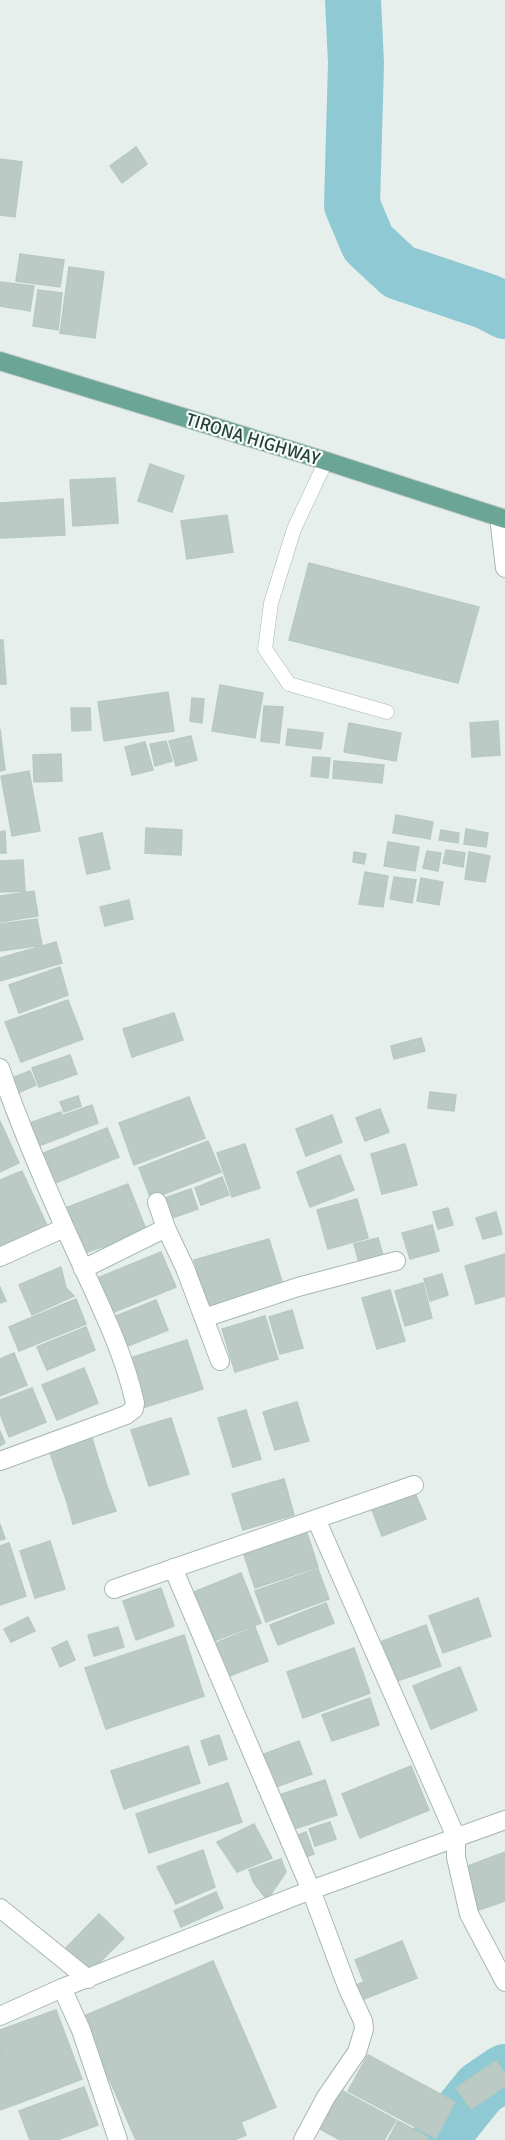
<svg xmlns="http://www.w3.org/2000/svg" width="505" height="2140" viewBox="0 0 505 2140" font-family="Signika,sans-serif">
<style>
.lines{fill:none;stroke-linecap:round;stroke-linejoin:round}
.river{stroke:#8ec9d4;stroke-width:56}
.building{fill:#bbcac4;stroke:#b8c9c2;stroke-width:1.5}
.service-casing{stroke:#a8b8b2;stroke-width:15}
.minor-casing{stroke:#a8b8b2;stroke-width:20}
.primary-casing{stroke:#c2cac8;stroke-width:20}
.service{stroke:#fff;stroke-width:14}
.minor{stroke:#fff;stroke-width:18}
.primary{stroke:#6aa596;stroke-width:18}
.labels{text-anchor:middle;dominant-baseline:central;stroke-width:4.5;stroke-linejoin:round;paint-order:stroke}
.street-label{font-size:18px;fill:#24423a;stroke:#f7fbf9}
</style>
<rect width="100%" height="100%" fill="#e6efeb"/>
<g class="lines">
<!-- river -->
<path class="river" d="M353 0 356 63 352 205 368 243 399 272 488 302 505 311
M439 2140 480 2089 505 2072"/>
</g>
<!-- building -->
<path class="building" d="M136 147 147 164 122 183 110 166Z
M0 159 22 162 15 217 0 215Z
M20 254 64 260 60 287 16 281Z
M69 267 104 272 95 338 60 333Z
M0 282 34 286 30 311 0 306Z
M38 290 62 293 58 330 33 326Z
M150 464 184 476 172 512 138 501Z
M115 478 118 523 73 526 70 480Z
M63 499 65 535 0 538V503Z
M227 515 233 552 187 559 181 521Z
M309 563 479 607 458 683 289 640Z
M0 640H3L6 684H0Z
M220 685 263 693 255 738 212 731Z
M168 692 174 731 104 741 98 702Z
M192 698 204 699 202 723 190 721Z
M264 706 283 707 279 743 261 741Z
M71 708H90L91 730 72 731Z
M498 721 500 755 472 757 470 723Z
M349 723 401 733 396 761 344 752Z
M0 729 5 770 0 771Z
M288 729 323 733 321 749 286 745Z
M191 736 197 760 176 766 169 741Z
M166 741 172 761 155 766 150 744Z
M145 742 153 770 132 775 125 747Z
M61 754 62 781 34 782 33 755Z
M313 757 330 758 328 778 311 776Z
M334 761 384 765 382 783 333 778Z
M29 771 40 831 12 836 1 776Z
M396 815 433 822 430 839 393 833Z
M146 828 182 830 181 855 145 853Z
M466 829 488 833 486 847 464 844Z
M441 830 459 833 458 843 439 840Z
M5 831 6 853H0V832Z
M102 833 110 869 87 874 79 838Z
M388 842 419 847 415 871 384 866Z
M446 850 465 853 463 867 443 863Z
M427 851 441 853 438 871 423 868Z
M354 852 366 854 364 864 353 862Z
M469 852 490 856 485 882 465 879Z
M23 860 25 891 0 892V861Z
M365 872 388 876 383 907 359 904Z
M394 877 416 880 412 903 390 899Z
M421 878 443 882 439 905 417 901Z
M34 891 38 916 0 922V896Z
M129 900 133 919 105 926 100 907Z
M37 919 42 945 0 951V924Z
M56 942 62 963 0 981V958Z
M60 967 68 995 19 1013 9 985Z
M68 1000 83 1039 21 1062 5 1022Z
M174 1013 183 1040 132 1057 123 1029Z
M421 1038 425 1051 394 1059 391 1046Z
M70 1055 77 1074 39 1087 32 1068Z
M30 1071 36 1085 13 1095 7 1080Z
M430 1092 456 1095 454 1111 428 1108Z
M78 1096 81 1106 64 1112 60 1102Z
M189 1097 205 1138 134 1165 119 1123Z
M92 1105 98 1123 71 1133 64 1115Z
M380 1109 389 1132 365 1141 356 1118Z
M61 1112 70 1134 33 1148 24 1125Z
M332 1115 342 1142 306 1156 296 1129Z
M0 1121 19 1163 0 1172Z
M107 1128 119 1157 48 1186 36 1156Z
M208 1141 221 1172 151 1199 139 1168Z
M245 1144 260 1188 232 1197 217 1153Z
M405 1144 417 1185 382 1194 371 1154Z
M340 1155 354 1190 310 1207 297 1172Z
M22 1171 49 1230 0 1253V1180Z
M222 1177 229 1195 201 1205 195 1188Z
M128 1184 147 1232 81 1254 63 1209Z
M191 1189 198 1209 169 1219 162 1199Z
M357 1199 368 1238 328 1249 317 1210Z
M448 1208 453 1225 438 1229 433 1212Z
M496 1212 502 1234 483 1239 476 1218Z
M432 1225 439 1251 410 1259 402 1233Z
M378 1238 384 1259 360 1266 354 1244Z
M269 1239 284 1288 209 1310 194 1260Z
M161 1252 176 1287 109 1314 95 1279Z
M505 1254V1296L476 1304 465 1266Z
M61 1267 66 1288 74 1296 32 1315 19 1285Z
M442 1274 448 1295 430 1301 424 1279Z
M423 1283 432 1318 405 1326 395 1291Z
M0 1287 6 1301 0 1303Z
M390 1290 405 1341 377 1349 362 1298Z
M76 1299 86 1324 19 1351 9 1327Z
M156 1300 168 1330 128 1346 116 1316Z
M292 1310 303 1348 280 1354 269 1317Z
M265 1316 278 1359 235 1372 222 1329Z
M86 1327 95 1350 47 1370 37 1347Z
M187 1340 203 1389 142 1408 127 1359Z
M14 1353 27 1385 0 1396V1359Z
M84 1368 98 1403 57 1420 42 1385Z
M32 1388 46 1422 9 1437 0 1413V1400Z
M297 1402 309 1441 275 1450 263 1412Z
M246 1410 261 1459 233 1467 218 1418Z
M171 1418 189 1474 149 1486 131 1430Z
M0 1431 5 1443 0 1446Z
M91 1435 99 1461 57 1474 49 1449Z
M99 1461 107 1486 66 1499 57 1474Z
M284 1479 294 1515 243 1530 232 1494Z
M107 1486 116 1511 73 1524 66 1499Z
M415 1493 426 1519 382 1536 372 1510Z
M0 1524 5 1539 0 1540Z
M307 1533 318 1567 255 1588 244 1555Z
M50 1541 65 1589 35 1598 20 1551Z
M9 1543 26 1596 0 1605V1546Z
M318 1569 329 1599 266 1622 255 1591Z
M241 1573 261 1623 214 1641 194 1592Z
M161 1588 174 1626 136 1640 123 1601Z
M478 1598 491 1636 443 1653 429 1616Z
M326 1603 334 1623 278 1645 270 1625Z
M28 1617 35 1631 11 1642 4 1629Z
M426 1625 441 1666 394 1682 380 1642Z
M118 1627 124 1647 94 1656 88 1635Z
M255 1627 268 1661 227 1677 214 1644Z
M184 1635 204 1696 106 1729 85 1668Z
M67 1641 75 1660 60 1667 52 1648Z
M354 1648 370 1693 303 1718 287 1672Z
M460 1667 477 1710 431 1729 413 1686Z
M370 1698 379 1725 332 1741 322 1715Z
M219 1735 227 1759 209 1765 201 1741Z
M299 1741 312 1774 273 1788 259 1756Z
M188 1746 200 1783 124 1809 111 1771Z
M411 1766 429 1810 360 1838 342 1794Z
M325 1780 337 1815 291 1830 279 1795Z
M228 1783 242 1822 149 1853 136 1814Z
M330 1822 336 1839 315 1846 309 1829Z
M254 1824 272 1858 237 1872 217 1842Z
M306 1832 314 1854 298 1860 291 1838Z
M203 1850 215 1887 176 1904 157 1867Z
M505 1852V1901L476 1911 460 1869Z
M281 1859 286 1872 267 1900 254 1883 249 1870Z
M216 1892 223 1908 181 1927 174 1911Z
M99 1914 124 1938 85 1977 61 1953Z
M402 1941 417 1978 359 2001 353 1986 364 1982 355 1960Z
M213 1961 276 2107 241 2122 246 2135 234 2140H136L82 2017Z
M56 2010 82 2079 22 2102 0 2046V2030Z
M0 2046 22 2102 0 2110Z
M368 2055 455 2102 436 2138 348 2091Z
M496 2061 505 2074V2086L471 2109 456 2088Z
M84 2087 98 2125 57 2140H30L19 2111Z
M341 2090 396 2120 384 2140H340L320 2129Z
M398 2121 428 2137 427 2140H388Z"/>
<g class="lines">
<defs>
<path id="service" d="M326 461 294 529 271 603 265 649 289 684 387 712"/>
<path id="minor" d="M499 517 505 568
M0 1068C22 1133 50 1196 79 1259 100 1305 124 1353 135 1403L134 1409 126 1415 0 1461
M157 1202 166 1228
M0 1257 64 1228
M83 1269 166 1228 185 1268 220 1361
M204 1318 298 1287 396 1261
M316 1519 456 1837V1857L469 1914 505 1982
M173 1568 311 1890 348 1989 363 2021 364 2029 357 2052 326 2097 303 2140
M114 1589 414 1485
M0 1908 88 1979
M62 1988 81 2030 118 2140
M0 2016 62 1988 311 1890 505 1820"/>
<path id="primary" d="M0 361 326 461 505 519"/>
</defs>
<!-- service casing -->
<use href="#service" class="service-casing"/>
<!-- minor casing -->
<use href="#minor" class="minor-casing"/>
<!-- primary casing -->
<use href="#primary" class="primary-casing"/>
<!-- service -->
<use href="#service" class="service"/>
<!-- minor -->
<use href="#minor" class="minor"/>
<!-- primary -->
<use href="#primary" class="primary"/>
</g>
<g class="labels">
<!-- street labels -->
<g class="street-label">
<text transform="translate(253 439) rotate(17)">TIRONA HIGHWAY</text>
</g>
</g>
</svg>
